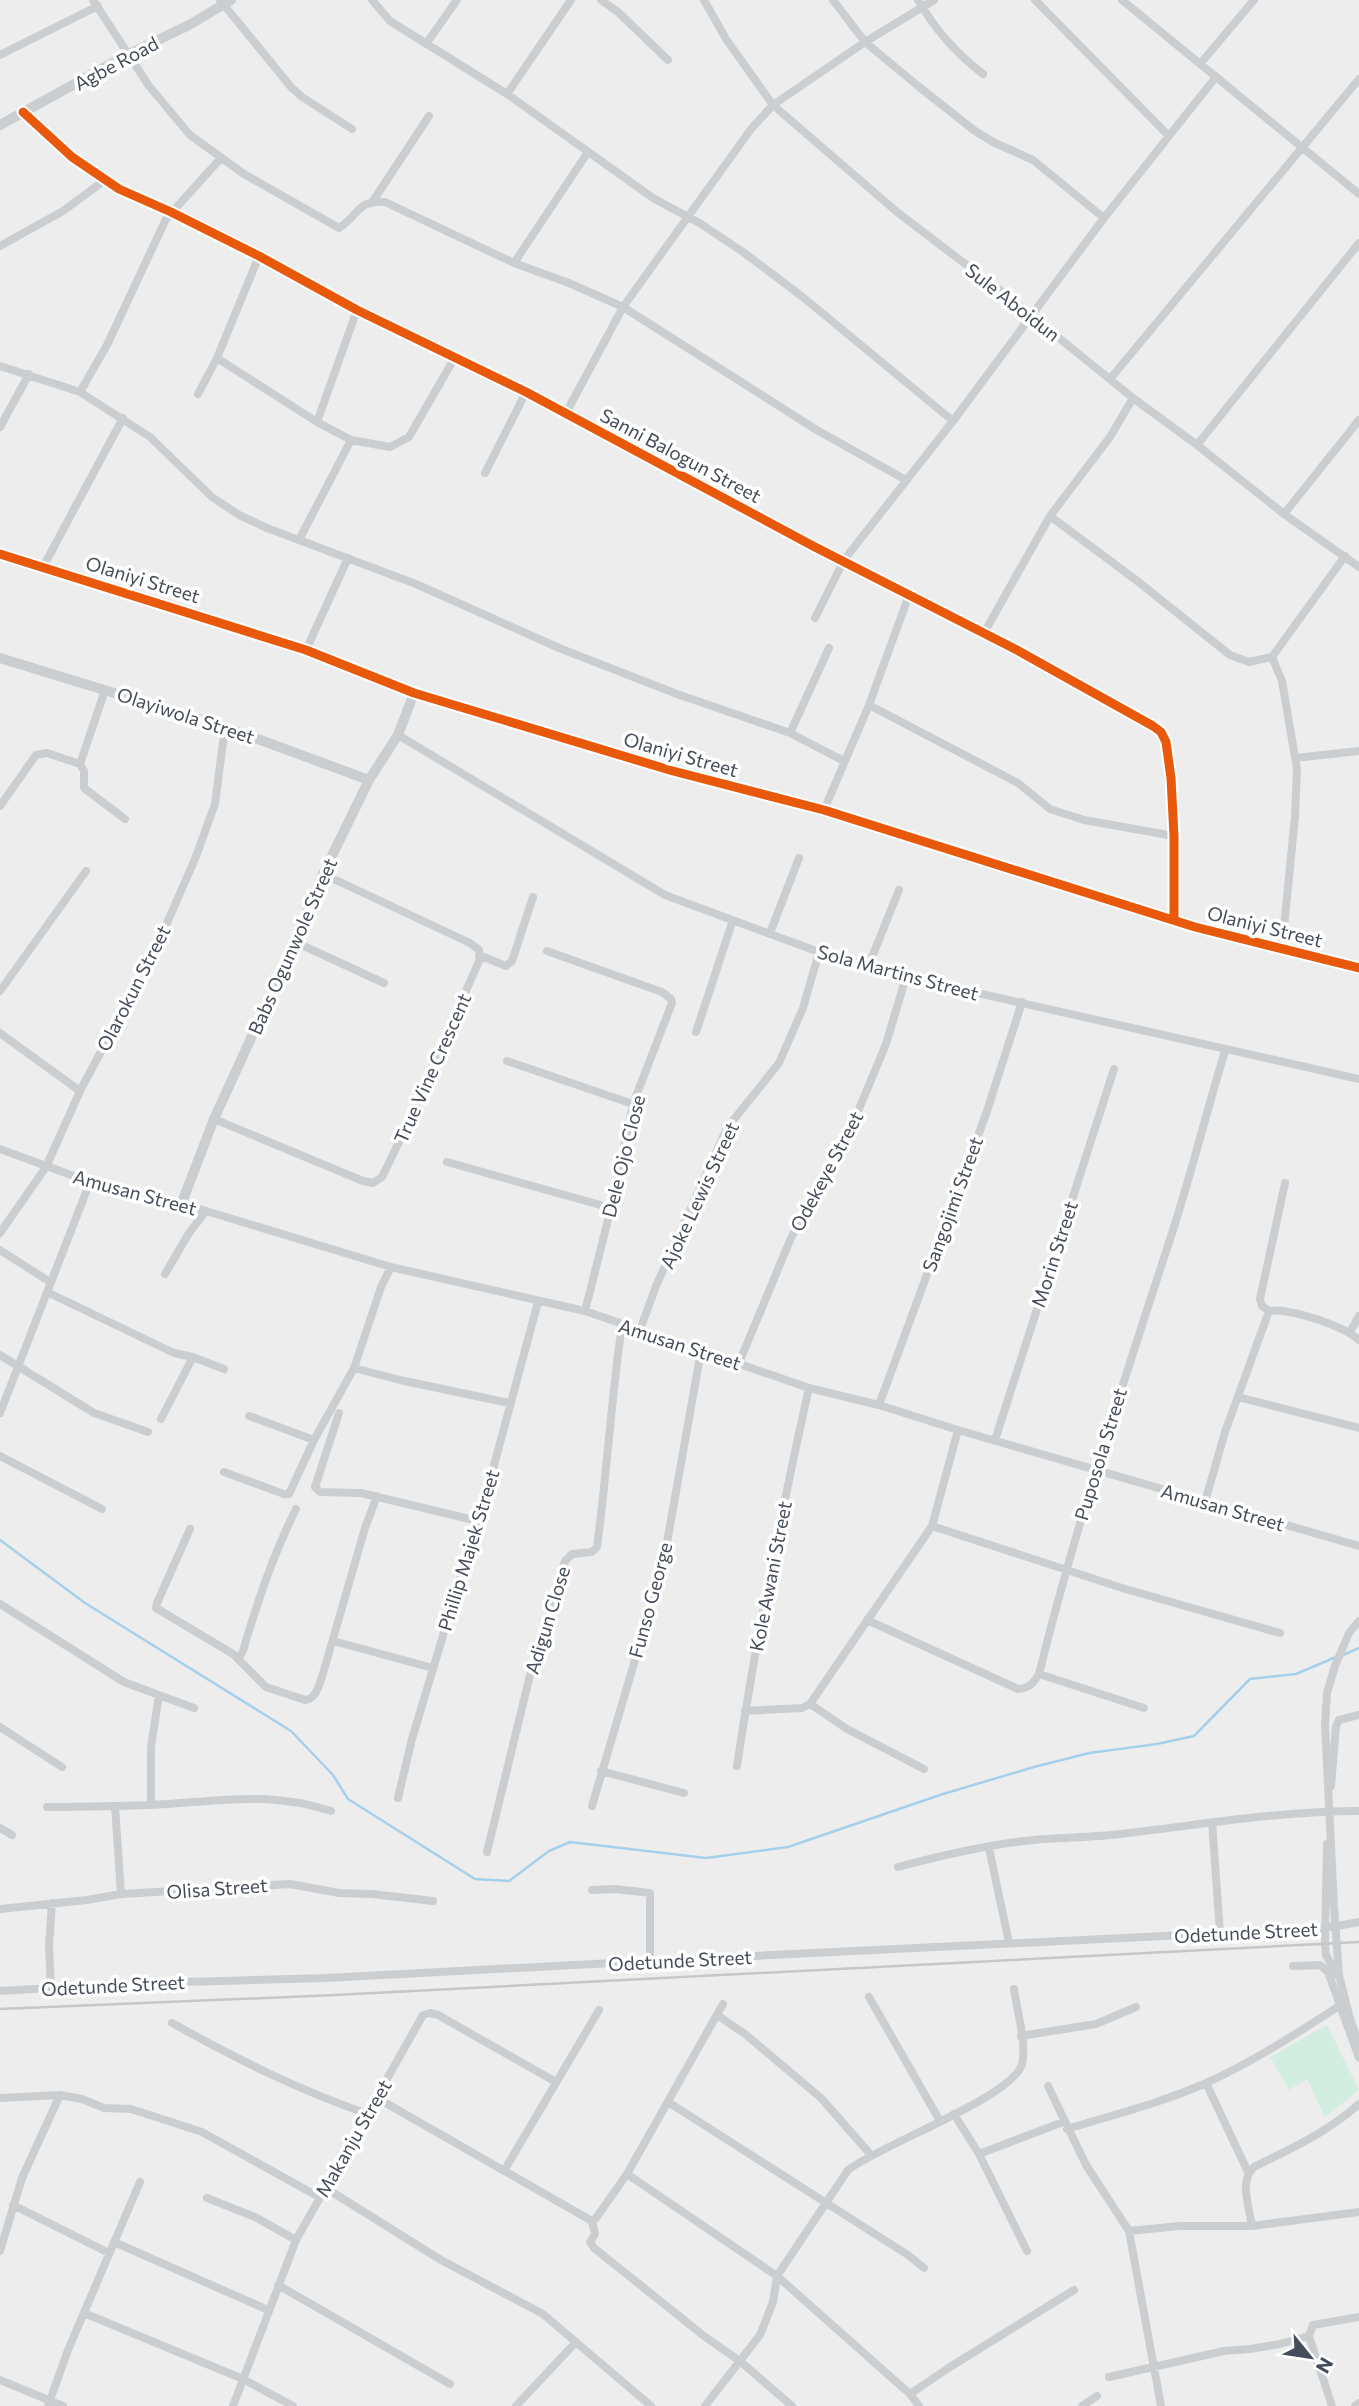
<svg xmlns="http://www.w3.org/2000/svg" width="1359" height="2406" viewBox="0 0 1359 2406" font-family="Commissioner,sans-serif">
<style>
.green{fill:#d1eee1}
.lines{fill:none;stroke-linecap:round;stroke-linejoin:round}
.stream{stroke:#a5d0ec;stroke-width:2.5}
.minor{stroke:#cbced1;stroke-width:8}
.tertiary{stroke:#cbced1;stroke-width:10}
.rail{stroke:#c4c6c8;stroke-width:2.5}
.minor-bridge{stroke:#cbced1;stroke-width:8}
.cycleway-casing{stroke:#fff;stroke-width:13}
.cycleway{stroke:#e8590c;stroke-width:9}
.labels{text-anchor:middle;dominant-baseline:central;stroke-width:7;stroke-linejoin:round;paint-order:stroke}
.street-label{font-size:19px;fill:#454c5a;stroke:#fff}
</style>
<rect width="100%" height="100%" fill="#eeeded"/>
<!-- green -->
<path class="green" d="M1327 2025 1359 2090 1325 2117 1307 2079 1289 2090 1270 2057Z"/>
<g class="lines">
<!-- stream -->
<path class="stream" d="M0 1540 85 1603 291 1731 333 1775 348 1799 475 1879 509 1881 549 1851 570 1842 706 1858 788 1847 943 1794 1034 1767 1089 1753 1157 1744 1194 1736 1250 1679 1296 1674 1336 1657
M1343 1655 1359 1648"/>
<!-- minor -->
<path class="minor" d="M93 0 149 86 190 135 244 174 339 228C358 216 358 199 385 202L514 263 569 283 623 307 815 429 906 480
M220 0 291 87 302 97 352 129
M372 0 390 21 507 94 653 198 701 224 743 252 804 298 953 421
M601 0 618 12 668 60
M704 0 726 39 773 105 897 212 1006 295 1133 398 1197 445 1284 514 1359 567
M833 0 865 42 918 86 975 131 993 142 1033 160 1104 218
M918 0C935 30 956 53 983 74
M1035 0 1169 136
M1122 0 1359 194
M426 44 457 0
M0 55 98 6
M1200 64 1254 0
M507 94 571 0
M23 112 72 157 119 189 171 212 259 256 357 310 526 392 813 546 1015 649 1153 726 1161 732 1166 742 1171 778 1174 836V920
M373 201 429 116
M0 246 63 211 105 180
M514 263 588 152
M217 358 317 422 351 440 390 447 409 437 455 357
M0 366 80 392 150 437 212 497 239 515 267 528 416 584 559 648 677 694 790 733 844 761
M1110 379 1359 79
M80 392 107 345 166 219 221 158
M198 394 217 358 259 256
M566 413 623 307 751 129 773 105 865 42 934 0
M317 422 357 310
M0 427 29 374
M1197 445 1359 243
M485 473 526 392
M1284 514 1359 420
M1050 516 1136 580 1230 655 1249 662 1272 657 1345 556
M299 540 351 440
M0 554 306 650 414 693
M43 567 123 418
M815 618 844 560 953 421 1104 218 1215 78
M984 633 1050 516 1110 437 1133 398
M306 650 348 558
M1272 657 1282 681 1297 769 1295 816 1282 948
M869 705 1018 783 1050 809 1084 820 1174 836
M790 733 829 648
M398 735 665 895 819 952 906 977 1359 1079
M1295 758 1359 751
M80 764 84 771V788L125 819
M0 806 36 755 47 753 80 764 105 690
M824 810 869 705 909 595
M770 933 799 858
M295 942 384 983
M547 951 662 992 671 999 672 1003 633 1104 611 1208 585 1311
M479 955 506 966 512 961 533 897
M868 967 899 890
M0 991 86 871
M696 1032 733 920
M0 1033 80 1091
M507 1061 633 1104
M214 1119 363 1181 373 1183 382 1177 403 1134 480 959 479 950 470 943 323 874
M0 1149 90 1182 206 1211 391 1267 585 1311 809 1388 879 1405 958 1430 1359 1546
M447 1162 611 1208
M0 1233 46 1167 80 1091 156 948 195 859 215 804 225 727
M0 1250 50 1282
M165 1274 189 1233 206 1211
M47 1292 174 1353 193 1357 224 1369
M1269 1311C1290 1308 1344 1326 1359 1340
M640 1330 656 1286 727 1128 779 1063 803 1008 819 952
M1350 1332 1359 1316
M0 1355 94 1413 148 1432
M739 1363 791 1238 859 1109 886 1044 906 977
M354 1368 400 1380 509 1403
M1238 1397 1359 1428
M879 1405 986 1114 1022 1002
M0 1413 90 1182
M339 1413 315 1487 320 1492 361 1493 478 1521
M249 1416 314 1440
M161 1419 193 1357
M995 1440 1114 1069
M0 1456 102 1509
M224 1472 284 1494H289L314 1440 354 1368 381 1287 391 1267
M1205 1502 1225 1432 1269 1311 1262 1306 1260 1299 1285 1183
M932 1526 1122 1588 1280 1633
M190 1529 157 1603 156 1608 233 1654 266 1687 305 1700C316 1699 318 1687 322 1677L365 1528 377 1496
M0 1604 124 1682 194 1708
M867 1620 1018 1689C1029 1688 1033 1684 1039 1674 1076 1524 1125 1378 1173 1230 1192 1171 1207 1110 1225 1051
M333 1641 433 1668
M238 1659 243 1651C257 1602 273 1555 296 1509
M1039 1674 1144 1708
M810 1704 932 1526 958 1430
M745 1711 802 1708 810 1704 847 1729 924 1769
M0 1727 62 1767
M737 1766C756 1639 781 1513 809 1388
M601 1771 684 1793
M1331 1786 1336 1726 1339 1720 1359 1715
M398 1798 412 1739 493 1469 538 1302
M151 1805V1747L159 1695
M115 1806 121 1894
M592 1806 663 1565 701 1351
M47 1807C82 1807 116 1806 150 1805 215 1802 267 1790 331 1811
M1212 1822 1220 1933
M0 1828 12 1835
M1327 1844 1325 1943 1326 1955 1337 1975
M989 1848 1009 1943
M487 1852 529 1679 565 1561 572 1554 592 1552 597 1547C607 1473 611 1399 622 1325
M898 1867C939 1856 982 1846 1024 1841 1056 1837 1088 1838 1120 1834 1199 1825 1279 1811 1359 1811
M592 1890 615 1889 650 1893V1961
M0 1909 87 1900 121 1894 290 1884 339 1893 372 1894 433 1901
M1293 1966 1320 1965 1328 1972 1359 2058
M51 1989 49 1945 52 1903
M0 1991 113 1984 326 1978 650 1961 1326 1928 1359 1922
M869 1997 940 2121
M717 2015 745 2034 821 2098 871 2155
M172 2023C237 2059 298 2090 368 2114
M1021 2036 1096 2024 1136 2007
M1206 2083 1248 2172
M1048 2086 1086 2165 1129 2231 1161 2406
M0 2098 60 2095 82 2099 104 2108 131 2109 159 2118 202 2132 319 2197
M377 2098 592 2221 596 2218 627 2174 723 2004
M668 2102 908 2255 924 2268
M954 2114 979 2154 1027 2251
M1067 2129C1113 2115 1160 2103 1204 2084 1251 2063 1296 2034 1339 2006
M979 2154 1063 2122
M504 2171 599 2010
M627 2174 777 2276 910 2394 919 2406
M324 2187 441 2260 543 2314 651 2406
M207 2198 255 2217 296 2240
M13 2205 109 2253
M592 2221 595 2234 590 2242 594 2248 704 2336 741 2362 792 2406
M1252 2226C1249 2207 1239 2180 1254 2167 1292 2148 1328 2132 1359 2104
M1129 2231 1180 2226H1252L1359 2212
M114 2242 268 2310
M0 2251 22 2178 60 2095
M278 2285 450 2384
M84 2313 243 2379 293 2406
M1109 2377 1224 2351 1250 2349 1280 2344 1309 2336
M0 2380 63 2406
M910 2394 950 2367 1074 2290
M48 2406 68 2350 140 2182
M233 2406 296 2240 423 2015 430 2013 438 2015 556 2082
M516 2406 576 2342
M705 2406 760 2335 773 2302 777 2276 848 2170C880 2145 1013 2097 1022 2064 1027 2042 1017 2012 1014 1989
M1082 2406 1097 2396
M1332 2406 1309 2336 1313 2325 1359 2317
M1355 2406 1359 2403"/>
<!-- tertiary -->
<path class="tertiary" d="M0 125 129 54 189 25 231 0
M0 658 225 727 369 780
M181 1205 214 1119 295 942 323 874 369 780 398 735 414 693 673 771 824 810 1195 927 1359 968"/>
<!-- rail -->
<path class="rail" d="M0 2009 335 1995 1359 1942"/>
<!-- minor-bridge -->
<path class="minor-bridge" d="M1359 1621 1349 1633 1335 1666 1327 1693 1325 1725 1334 1906 1339 1975 1349 2015 1359 2045"/>
<defs>
<path id="cycleway" d="M23 112 72 157 119 189 171 212 259 256 357 310 526 392 813 546 1015 649 1153 726 1161 732 1166 742 1171 778 1174 836V920
M0 554 306 650 414 693 673 771 824 810 1195 927 1359 968"/>
</defs>
<!-- cycleway casing -->
<use href="#cycleway" class="cycleway-casing"/>
<!-- cycleway -->
<use href="#cycleway" class="cycleway"/>
</g>
<g class="labels">
<!-- street labels -->
<g class="street-label">
<text transform="translate(116 63) rotate(-28)">Agbe Road</text>
<text transform="translate(1013 302) rotate(38)">Sule Aboidun</text>
<text transform="translate(681 455) rotate(28)">Sanni Balogun Street</text>
<text transform="translate(143 579) rotate(17)">Olaniyi Street</text>
<text transform="translate(186 715) rotate(18)">Olayiwola Street</text>
<text transform="translate(681 754) rotate(16)">Olaniyi Street</text>
<text transform="translate(1265 926) rotate(14)">Olaniyi Street</text>
<text transform="translate(292 946) rotate(-66)">Babs Ogunwole Street</text>
<text transform="translate(898 972) rotate(15)">Sola Martins Street</text>
<text transform="translate(133 988) rotate(-63)">Olarokun Street</text>
<text transform="translate(432 1068) rotate(-66)">True Vine Crescent</text>
<text transform="translate(623 1156) rotate(-76)">Dele Ojo Close</text>
<text transform="translate(826 1171) rotate(-62)">Odekeye Street</text>
<text transform="translate(135 1192) rotate(15)">Amusan Street</text>
<text transform="translate(699 1195) rotate(-65)">Ajoke Lewis Street</text>
<text transform="translate(952 1204) rotate(-70)">Sangojimi Street</text>
<text transform="translate(1054 1254) rotate(-72)">Morin Street</text>
<text transform="translate(680 1344) rotate(18)">Amusan Street</text>
<text transform="translate(1100 1454) rotate(-73)">Puposola Street</text>
<text transform="translate(1223 1507) rotate(16)">Amusan Street</text>
<text transform="translate(468 1550) rotate(-73)">Phillip Majek Street</text>
<text transform="translate(770 1576) rotate(-79)">Kole Awani Street</text>
<text transform="translate(650 1600) rotate(-75)">Funso George</text>
<text transform="translate(547 1620) rotate(-73)">Adigun Close</text>
<text transform="translate(217 1888) rotate(-4)">Olisa Street</text>
<text transform="translate(1246 1932) rotate(-3)">Odetunde Street</text>
<text transform="translate(680 1960) rotate(-3)">Odetunde Street</text>
<text transform="translate(113 1985) rotate(-3)">Odetunde Street</text>
<text transform="translate(353 2138) rotate(-60)">Makanju Street</text>
</g>
</g>
<!-- north arrow -->
<g transform="translate(1310 2357) rotate(120)" stroke="#ffffff" stroke-width="5" paint-order="stroke">
<path d="M0-5L12 26L0 18L-12 26Z" fill="#454c5a"/>
<text y="-10" font-size="19" font-weight="bold" text-anchor="middle" fill="#454c5a">N</text>
</g>
</svg>
